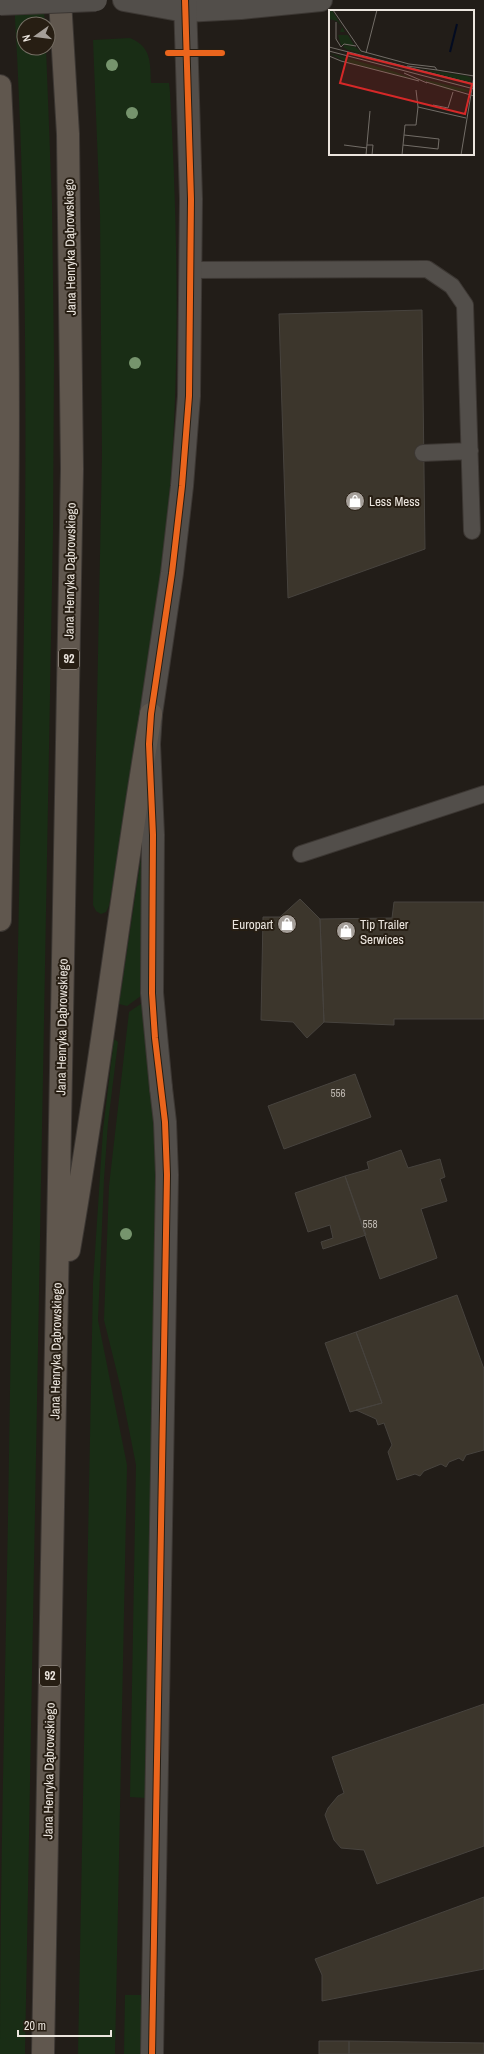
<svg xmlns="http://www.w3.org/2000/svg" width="484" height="2054" viewBox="0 0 484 2054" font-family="'Archivo Narrow',sans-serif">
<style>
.green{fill:#192d15}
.building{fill:#3c362c;stroke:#47433e}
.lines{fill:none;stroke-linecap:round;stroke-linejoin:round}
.service-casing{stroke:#3c3733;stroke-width:18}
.minor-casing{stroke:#3c3733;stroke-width:24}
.tertiary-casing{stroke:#3c3733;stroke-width:24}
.primary-casing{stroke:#3c3733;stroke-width:24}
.service{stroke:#524e4a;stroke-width:16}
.minor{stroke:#524e4a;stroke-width:22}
.tertiary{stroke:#524e4a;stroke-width:22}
.primary{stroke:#60574e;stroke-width:22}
.tertiary-bridge-casing{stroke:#3c3733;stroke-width:24;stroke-linecap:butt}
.tertiary-bridge{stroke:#524e4a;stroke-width:22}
.cycleway-casing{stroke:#271e13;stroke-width:8}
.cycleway{stroke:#eb651d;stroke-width:6}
.tree{fill:#76946d}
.labels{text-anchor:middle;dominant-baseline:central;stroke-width:4;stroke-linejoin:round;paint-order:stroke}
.number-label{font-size:11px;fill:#bfb9b2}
.shield{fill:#271e13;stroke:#b0a9a1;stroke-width:1}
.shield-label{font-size:12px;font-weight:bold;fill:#ebe5de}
.street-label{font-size:13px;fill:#ebe5de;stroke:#271e13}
.poi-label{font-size:13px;fill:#ebe5de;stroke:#271e13;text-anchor:start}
.inset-river{fill:none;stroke:#030b21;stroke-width:2}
.inset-road{fill:none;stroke:#726d67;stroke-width:1}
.view{fill:#d62828;fill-opacity:0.15;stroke:#d62828;stroke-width:2}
.inset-edge{fill:none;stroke:#ebe5de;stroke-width:2}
</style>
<rect width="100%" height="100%" fill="#221d18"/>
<!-- green -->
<path class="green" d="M14 0H43L45 24H24V48H46L52 204 54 359 53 531 25 2054H0C0 1875 5 1696 8 1517 11 1328 14 1139 18 949 24 633 33 316 14 0Z
M130 38C152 47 150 63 151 83H169L170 92C178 238 181 386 166 532 153 657 130 781 109 906L106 912 101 914 96 911 93 905 102 455 100 214 93 40Z
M144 837 145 993 127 1006 119 1004Z
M145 1001 157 1167 146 1798 130 1797 136 1465 121 1389 104 1320 109 1186 129 1012Z
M114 1039 118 1042 108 1123 104 1179 98 1320 127 1465 115 2054H78L93 1283 103 1130Z
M125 1995H142L141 2054H124Z"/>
<!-- building -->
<path class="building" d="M422 310 425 549 288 598 279 314Z
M300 899 320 919 324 1022 307 1038 293 1022 261 1020 263 917H280Z
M394 902H484V1019H394V1025L324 1022 320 919 392 918Z
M355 1074 371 1117 284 1149 268 1106Z
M401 1150 408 1168 440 1159 445 1177 440 1179 447 1201 421 1209 437 1258 380 1279 345 1176 369 1169 367 1162Z
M345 1176 366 1235 323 1249 321 1242 333 1238 330 1225 308 1232 295 1193Z
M457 1295 484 1369V1450L466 1455 463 1461 459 1458 449 1462 446 1467 441 1464 424 1471 420 1476 415 1474 397 1480 388 1452 392 1445 384 1423 378 1425 376 1419 356 1410 382 1403 356 1332Z
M356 1332 382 1403 350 1412 325 1343Z
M484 1704V1846L377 1884 364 1850 341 1848 334 1840 325 1815 328 1808 338 1796 344 1793 332 1757Z
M484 1897V1969L322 2001V1975L315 1959Z
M319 2041H349V2054H319Z
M349 2041 484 2043V2054H349Z"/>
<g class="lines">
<defs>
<path id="service" d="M192 270 427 269 452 286 465 305 472 531
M423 453 470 451
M301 854 484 794"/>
<path id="minor" d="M185 11 241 8 321 0
M152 2054 167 1175 165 1122 161 1088"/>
<path id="tertiary" d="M124 0 185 11
M161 1088 152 993 153 835 149 744 151 714 172 573 182 486 189 396 191 199 185 0"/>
<path id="primary" d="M0 86C15 364 5 643 0 920
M69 1250C100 1072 121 892 151 714
M43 2054 72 469 68 134 60 0"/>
</defs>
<!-- service casing -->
<use href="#service" class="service-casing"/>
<!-- minor casing -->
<use href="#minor" class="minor-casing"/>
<!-- tertiary casing -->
<use href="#tertiary" class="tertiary-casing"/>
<!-- primary casing -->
<use href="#primary" class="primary-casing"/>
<!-- service -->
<use href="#service" class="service"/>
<!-- minor -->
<use href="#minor" class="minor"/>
<!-- tertiary -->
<use href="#tertiary" class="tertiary"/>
<!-- primary -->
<use href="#primary" class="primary"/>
<defs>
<path id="tertiary-bridge" d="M0 4 96 0"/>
</defs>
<!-- tertiary-bridge casing -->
<use href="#tertiary-bridge" class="tertiary-bridge-casing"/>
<!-- tertiary-bridge -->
<use href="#tertiary-bridge" class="tertiary-bridge"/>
<defs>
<path id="cycleway" d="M168 53H222
M152 2054 167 1175 165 1122 155 1038 152 993 153 835 149 744 151 714 172 573 182 486 189 396 191 199 185 0"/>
</defs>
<!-- cycleway casing -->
<use href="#cycleway" class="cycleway-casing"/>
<!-- cycleway -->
<use href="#cycleway" class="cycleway"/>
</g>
<!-- trees -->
<g class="tree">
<circle cx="112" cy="65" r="6"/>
<circle cx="132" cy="113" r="6"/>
<circle cx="135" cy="363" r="6"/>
<circle cx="126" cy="1234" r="6"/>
</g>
<!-- icons -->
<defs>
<symbol id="shop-disc" viewBox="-11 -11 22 22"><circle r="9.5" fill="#a59f99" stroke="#271e13"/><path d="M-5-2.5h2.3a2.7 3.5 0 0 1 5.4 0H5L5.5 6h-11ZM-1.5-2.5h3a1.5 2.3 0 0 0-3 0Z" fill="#fff"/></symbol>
</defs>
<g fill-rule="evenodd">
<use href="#shop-disc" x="344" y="490" width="22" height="22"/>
<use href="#shop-disc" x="276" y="913" width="22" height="22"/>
<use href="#shop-disc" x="335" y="920" width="22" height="22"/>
</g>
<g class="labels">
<!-- number labels -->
<g class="number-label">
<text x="338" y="1093">556</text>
<text x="370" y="1224">558</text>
</g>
<!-- shield labels -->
<g class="shield">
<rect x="59" y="649" width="20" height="20" rx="3"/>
<rect x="40" y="1666" width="20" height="20" rx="3"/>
</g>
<g class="shield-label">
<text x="69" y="659">92</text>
<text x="50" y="1676">92</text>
</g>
<!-- street labels -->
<g class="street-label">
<text transform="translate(70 247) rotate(-91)">Jana Henryka Dąbrowskiego</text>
<text transform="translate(70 571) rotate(-89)">Jana Henryka Dąbrowskiego</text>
<text transform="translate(62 1027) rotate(-89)">Jana Henryka Dąbrowskiego</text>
<text transform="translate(56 1351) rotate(-89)">Jana Henryka Dąbrowskiego</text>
<text transform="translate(49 1771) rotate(-89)">Jana Henryka Dąbrowskiego</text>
</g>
<!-- poi labels -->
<g class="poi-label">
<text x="369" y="501">Less Mess</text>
<text x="273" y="924" text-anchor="end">Europart</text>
<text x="360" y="924">Tip Trailer<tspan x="360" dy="15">Serwices</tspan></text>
</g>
</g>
<!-- overview -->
<g transform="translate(329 10)">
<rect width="145" height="145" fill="#221d18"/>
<path d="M0 0H3L16 22H11L13 17 8 11 0 9ZM9 25H19L25 35H12ZM16 35 26 37 33 43 80 55 19 40 14 37ZM0 43 64 61 90 71 20 53ZM92 59 138 66 142 68 141 73ZM86 67 140 80 139 82 119 80Z" fill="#192d15"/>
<path class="inset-river" d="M121 42 128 14"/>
<path class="inset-road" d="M4 0 32 41 80 54 106 57 108 60 145 66M7 12V29L12 37 15 34 27 36M0 37 145 74M0 41 145 79M37 43 48 0M0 46 12 51 90 71M78 56 108 60M75 63 98 73M97 72 145 86M87 80 89 97M104 95 119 98 124 82M15 135 38 138M38 135H44L43 145M74 135 76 115H87L89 97 137 108M37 145 41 101M73 145 74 135 109 139 110 129 75 125M132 145 145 66"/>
<path class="view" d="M19 43 143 74 136 104 11 73Z"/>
<rect width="145" height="145" class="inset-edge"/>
</g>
<!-- north arrow -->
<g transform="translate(36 36) rotate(256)"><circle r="19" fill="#271e13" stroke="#756e64"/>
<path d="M0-3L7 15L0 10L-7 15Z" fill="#a59f99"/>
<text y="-6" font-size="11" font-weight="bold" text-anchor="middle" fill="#ebe5de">N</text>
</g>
<!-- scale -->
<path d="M18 2030v6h93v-6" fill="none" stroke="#ebe5de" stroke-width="2"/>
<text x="24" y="2030" font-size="12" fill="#ebe5de" stroke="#271e13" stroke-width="3" paint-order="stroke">20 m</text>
</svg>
